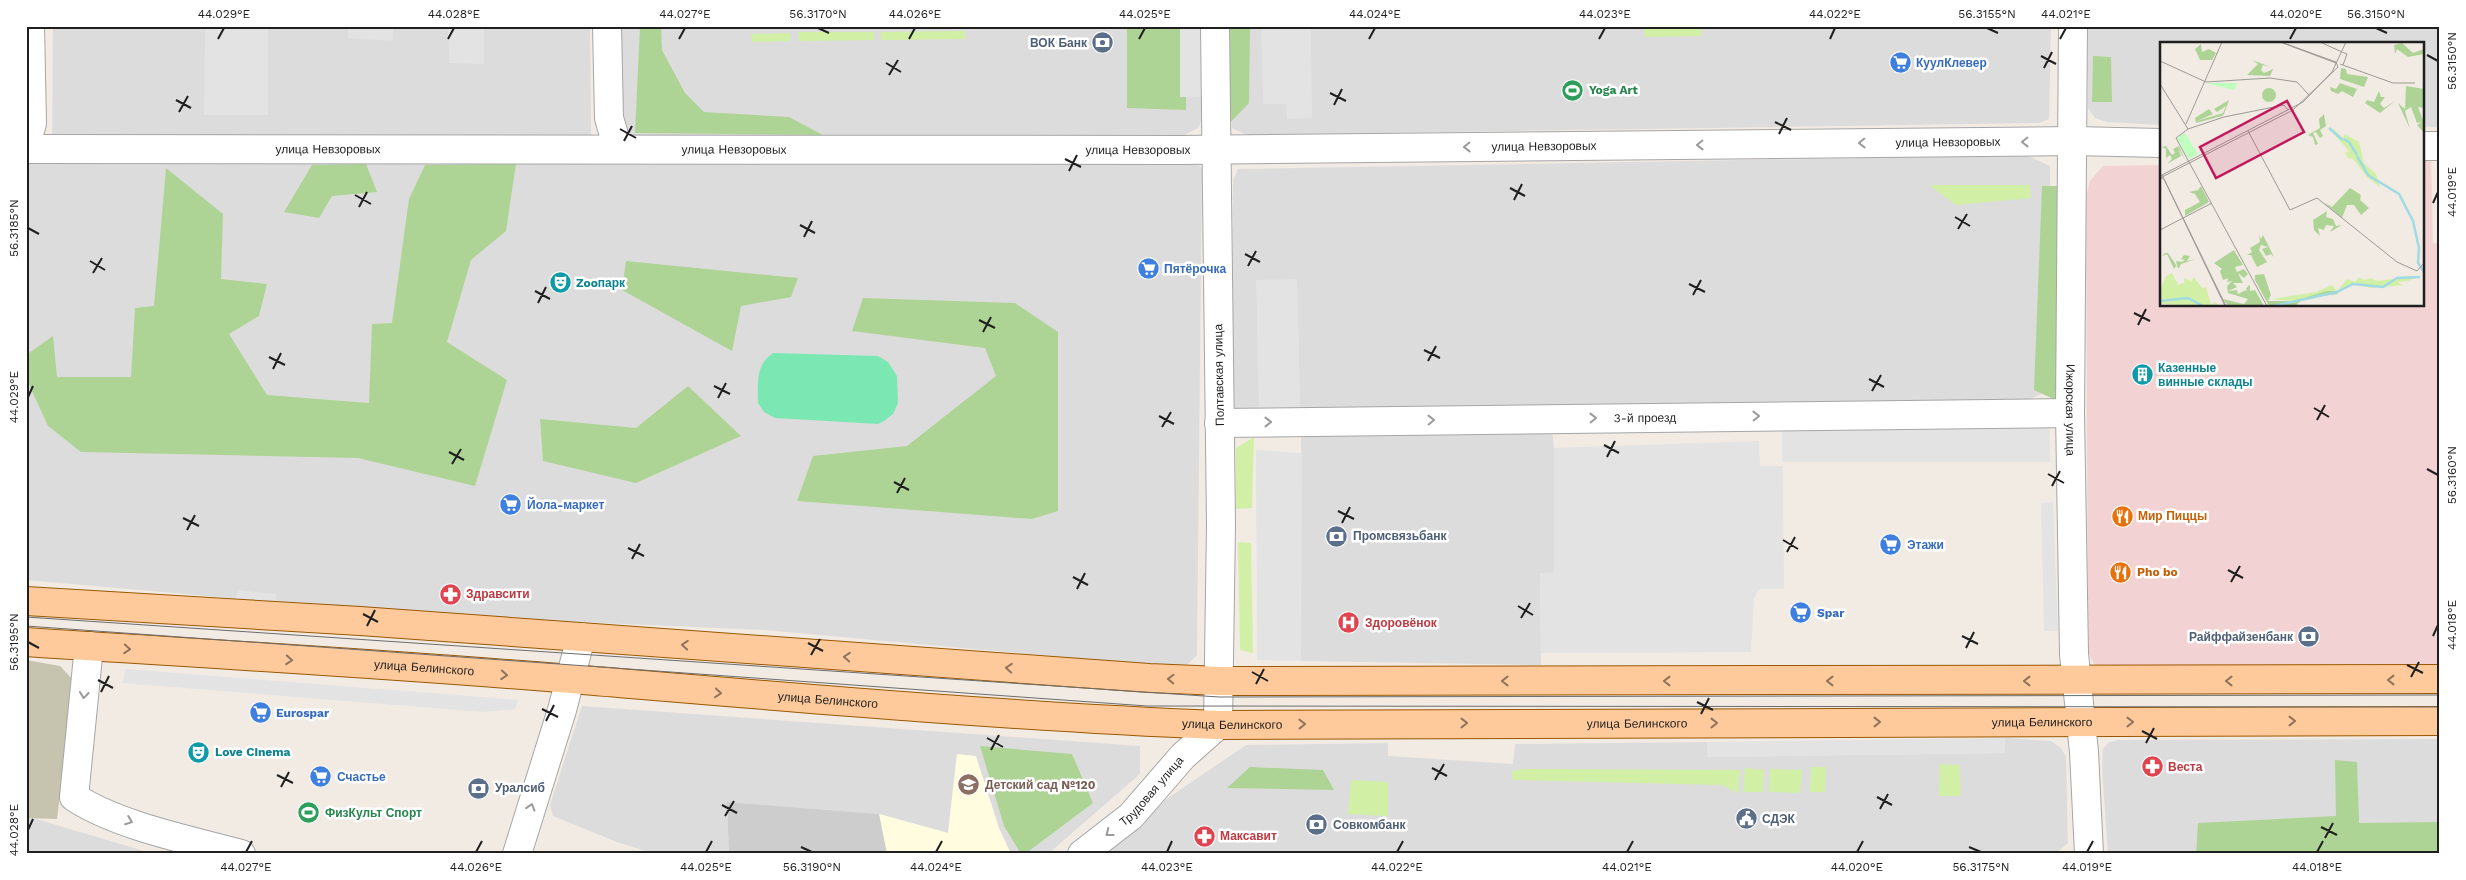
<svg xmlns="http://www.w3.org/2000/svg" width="2466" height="880" viewBox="0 0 2466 880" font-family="'Work Sans',sans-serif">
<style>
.residential{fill:#dddcdc}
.commercial{fill:#f3d2d4}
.education{fill:#fffcdf}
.religious{fill:#cdcdcd}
.construction{fill:#c6c4af}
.grass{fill:#d1f0a5}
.forest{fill:#aed495}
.pitch{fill:#7be8b3}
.parking{fill:#e3e3e3}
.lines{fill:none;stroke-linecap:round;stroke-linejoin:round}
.minor-casing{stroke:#a6a6a6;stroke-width:30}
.major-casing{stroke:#9a5800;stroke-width:30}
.minor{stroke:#fff;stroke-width:28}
.major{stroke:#ffca9b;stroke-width:28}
.tram{stroke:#6d6d6d;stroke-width:1}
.oneway{stroke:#9a9a9a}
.oneway2{stroke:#8f745d}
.ticks{fill:none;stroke:#1f1f1f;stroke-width:2}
.labels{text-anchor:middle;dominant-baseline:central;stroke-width:5;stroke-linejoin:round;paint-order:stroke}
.service-label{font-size:12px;font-weight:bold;fill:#4e5e75;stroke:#fff;text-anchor:start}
.shop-label{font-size:12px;font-weight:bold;fill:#366cbe;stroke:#fff;text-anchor:start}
.leisure-label{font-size:12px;font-weight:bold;fill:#27864d;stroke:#fff;text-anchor:start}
.street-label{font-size:12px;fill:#1f1f1f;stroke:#fff}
.culture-label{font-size:12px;font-weight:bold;fill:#0d838f;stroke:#fff;text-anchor:start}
.food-label{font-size:12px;font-weight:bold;fill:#c56008;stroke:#fff;text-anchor:start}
.health-label{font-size:12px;font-weight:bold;fill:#be3a42;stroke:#fff;text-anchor:start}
.education-label{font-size:12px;font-weight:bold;fill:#785e54;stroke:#fff;text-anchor:start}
.inset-river{fill:none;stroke:#a0dae3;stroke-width:2.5}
.inset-road{fill:none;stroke:#9d9995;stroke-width:1}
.view{fill:#c2185b;fill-opacity:0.15;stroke:#c2185b;stroke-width:2.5}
.inset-edge{fill:none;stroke:#1f1f1f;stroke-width:2.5}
.neatline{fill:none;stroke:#1f1f1f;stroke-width:2}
.ticks-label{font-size:12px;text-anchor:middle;fill:#1f1f1f}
</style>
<rect width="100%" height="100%" fill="#f1ebe4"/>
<!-- residential -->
<path class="residential" d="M53 26H590L591 135H52Z
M613 26H1203L1204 115 1198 128 1184 135 630 140 621 130Z
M1233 26H2051L2049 119 2039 123 1247 135 1232 128Z
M2088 26H2440V127H2422V44H2161V125L2107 122 2095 118 2088 108Z
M2026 155 2050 166 2052 383 2041 394 2029 400 1300 410 1297 280 1259 411 1238 412 1232 404 1233 180 1238 169Z
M1191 158 1202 168 1197 655 1184 668 764 630 436 616 26 580V170L29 164 38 161Z
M1552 428 1554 448V573H1540L1541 665 1301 661V429Z
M582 706 1140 746V774L1048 854H1011L957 754 948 833 879 814 727 802 729 854H655L617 842 553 816 550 805Z
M2005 738 2051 741 2061 748 2066 757 2068 843 2055 854H1096L1146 813 1246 745 1388 743V756L1513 764 1515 744 1707 742 1708 757 2005 753Z
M2440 739V854H2108L2102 767 2103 749 2109 742 2119 740Z
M26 816 154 854H26Z"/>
<!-- commercial -->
<path class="commercial" d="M2431 160 2433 243H2440V672L2108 673 2094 664 2088 652 2086 196 2090 181 2103 166 2161 165V305H2422V161Z"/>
<!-- education -->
<path class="education" d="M957 754 976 756 999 828 1011 854H887L879 814 948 833Z"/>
<!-- religious -->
<path class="religious" d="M727 802 879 814 887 854H729Z"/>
<!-- construction -->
<path class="construction" d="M26 660 60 666 74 681 57 819 26 818Z"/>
<!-- grass -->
<path class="grass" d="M1644 26H1702L1701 36 1645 37Z
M965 31V39L881 40V32Z
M798 32H874V40L799 41Z
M790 33V41L752 42 751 34Z
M1929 185H2030L2031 198 1956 205Z
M1254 437 1252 508 1236 509V448Z
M1238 542 1251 543 1253 653 1240 650Z
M1940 764 1959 765 1961 796H1939Z
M1811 767H1826L1825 792H1810Z
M1745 768 1764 770 1763 792H1743Z
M1524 769 1740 770 1738 793 1722 785 1513 780 1512 771Z
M1770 769 1802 770 1800 793 1769 792Z
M1351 780 1388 782V816L1348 814Z"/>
<!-- forest -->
<path class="forest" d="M640 26H661L662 50 685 93 704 112 789 117 823 135 635 133Z
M1127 26H1186V110L1127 108Z
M1227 26H1250L1249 103 1227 126Z
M2093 56 2111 57 2112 102H2092Z
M366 164 377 192 332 196 319 218 284 212 312 165Z
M516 164 506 231 471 260 447 342 507 380 475 486 358 458 81 452 48 426 26 378V355L53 336 57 377H131L135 308 154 306 166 168 223 214 221 279 267 284 259 316 229 334 267 395 369 403 372 324 392 323 409 199 425 165Z
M2042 186H2060L2058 401 2034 390Z
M626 261 798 278 791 297 741 306 732 351 622 290Z
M863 298 1015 303 1058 332V511L1032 519 797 501 813 456 907 446 996 376 985 348 852 331Z
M688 386 741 436 636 483 543 461 540 419 636 428Z
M980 746 1072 754 1093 803 1025 854H1021L1004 826Z
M2335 760 2357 762 2359 823 2440 822V854H2196L2198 823 2336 816Z
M1250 767 1323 770 1334 790 1227 788Z"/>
<!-- pitch -->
<path class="pitch" d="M773 353 878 356 888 362 897 376 898 403 893 414 884 421 878 424 775 418 764 412 758 403C758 384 755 365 773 353Z"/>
<!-- parking -->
<path class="parking" d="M205 26H268V115H204Z
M348 26H393V41L348 38Z
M448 26H484V64L449 63Z
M1180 26H1203L1204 97H1180Z
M1261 26H1311L1312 118 1287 119 1286 104H1263Z
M1297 279 1300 410 1259 411 1256 280Z
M2050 426V462H1782V427Z
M1759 441 1760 466H1783L1784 589H1760L1754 598 1751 652 1541 653 1540 573 1554 572V448Z
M1256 450 1302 453 1301 661 1257 660Z
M2053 502 2058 631H2044L2041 503Z
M238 590 276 594 277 606 234 602Z
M125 669 518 700 515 709 482 712 123 683Z
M2005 738V753L1708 757 1707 742Z"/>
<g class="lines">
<defs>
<g id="minor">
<path d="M607 26 609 118 618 149"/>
<path id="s1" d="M2073 26 2070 413 2074 654 2084 752 2089 854"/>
<path d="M26 146 32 123 30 26"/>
<path d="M2422 146H2440"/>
<path id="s2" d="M26 149 1180 150 2073 141 2161 143"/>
<path id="s3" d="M1219 423 2070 413"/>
<path d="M89 646 74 797C118 826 190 840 241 854"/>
<path d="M517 854 562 710 581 637"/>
<path id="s4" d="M1082 854 1131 816 1183 756 1218 725 1221 525 1215 26"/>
</g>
<g id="major">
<path d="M26 601 360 621 1149 678 1220 681 2440 679"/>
<path id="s5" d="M26 642C208 654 390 664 571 679 787 697 1002 716 1218 725L2440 721"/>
</g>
</defs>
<!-- minor casing -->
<use href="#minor" class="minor-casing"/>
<!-- major casing -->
<use href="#major" class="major-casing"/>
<!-- minor -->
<use href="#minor" class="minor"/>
<!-- major -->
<use href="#major" class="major"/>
<!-- tram -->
<path class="tram" d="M26 617 1219 697 2440 695
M26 626 1147 706 2440 707"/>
</g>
<!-- one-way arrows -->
<defs><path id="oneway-chevron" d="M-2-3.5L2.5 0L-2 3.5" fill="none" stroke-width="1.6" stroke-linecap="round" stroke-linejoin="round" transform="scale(1.25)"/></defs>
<g class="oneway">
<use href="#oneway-chevron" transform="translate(2025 142) rotate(179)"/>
<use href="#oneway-chevron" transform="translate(1862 143) rotate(179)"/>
<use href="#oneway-chevron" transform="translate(1700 145) rotate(179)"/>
<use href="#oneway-chevron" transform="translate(1467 147) rotate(179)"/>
<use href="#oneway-chevron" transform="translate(1756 416) rotate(-1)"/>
<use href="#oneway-chevron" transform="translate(1593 418) rotate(-1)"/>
<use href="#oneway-chevron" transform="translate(1431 420) rotate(-1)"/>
<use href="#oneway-chevron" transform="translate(1268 422)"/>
<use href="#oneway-chevron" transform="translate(84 695) rotate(96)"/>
<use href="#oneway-chevron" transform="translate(531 807) rotate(-73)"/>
<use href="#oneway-chevron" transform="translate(129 821) rotate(21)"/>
<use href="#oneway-chevron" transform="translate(1109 833) rotate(142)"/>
</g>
<g class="oneway2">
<use href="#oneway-chevron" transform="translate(685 645) rotate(-176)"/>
<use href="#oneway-chevron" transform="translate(127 649) rotate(4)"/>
<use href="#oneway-chevron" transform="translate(847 657) rotate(-176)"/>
<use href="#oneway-chevron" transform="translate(289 660) rotate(4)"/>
<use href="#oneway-chevron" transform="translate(1009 668) rotate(-176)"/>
<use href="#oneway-chevron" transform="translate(504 675) rotate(4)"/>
<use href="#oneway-chevron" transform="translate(1171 679) rotate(-178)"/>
<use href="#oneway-chevron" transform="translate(2391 680) rotate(180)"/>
<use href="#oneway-chevron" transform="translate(1505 681) rotate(180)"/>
<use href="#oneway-chevron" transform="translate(1667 681) rotate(180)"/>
<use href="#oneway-chevron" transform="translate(1830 681) rotate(-180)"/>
<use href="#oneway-chevron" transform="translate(2027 681) rotate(-180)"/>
<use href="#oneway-chevron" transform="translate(2229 681) rotate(180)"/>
<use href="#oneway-chevron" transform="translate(718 693) rotate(5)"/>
<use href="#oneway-chevron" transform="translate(2292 721)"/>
<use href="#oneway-chevron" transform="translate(1877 722)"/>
<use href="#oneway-chevron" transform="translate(2130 722)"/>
<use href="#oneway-chevron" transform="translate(1464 723)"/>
<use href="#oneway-chevron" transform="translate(1714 723)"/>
<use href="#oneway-chevron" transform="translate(1302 724) rotate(-1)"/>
</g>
<!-- ticks -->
<path class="ticks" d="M818 28 829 33M1987 28 1998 33M2376 28 2387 33M218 39 224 28M448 39 454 28M679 39 685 28M909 39 915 28M1139 39 1145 28M1369 39 1375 28M1599 39 1605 28M1830 39 1835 28M2060 39 2066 28M2290 39 2296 28M2427 55 2438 61M2041 56 2056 64M886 63 901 72M2044 68 2052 52M889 75 898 60M1330 93 1346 101M176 100 191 108M1334 105 1342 89M179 112 188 96M1775 122 1791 130M620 129 636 138M1779 134 1787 118M624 141 632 126M1065 159 1081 167M1069 171 1077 155M1510 188 1525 196M355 195 371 204M1514 200 1522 184M2433 203 2438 192M359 207 367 192M1955 217 1970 226M800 225 815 233M28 228 39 234M1958 229 1967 214M804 237 812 221M1245 254 1260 262M90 261 105 270M1248 266 1256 251M93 273 102 258M1689 284 1705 292M535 291 550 299M1693 295 1701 280M538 303 546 287M2134 313 2150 321M979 320 995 328M2138 325 2146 309M983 332 991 317M1424 350 1440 358M269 357 285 365M1428 361 1436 346M273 369 281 353M1869 379 1884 387M714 386 730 394M1872 391 1881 375M28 397 33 386M718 398 726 383M2314 408 2329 417M1159 416 1174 424M2317 420 2325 405M1162 427 1171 412M1604 445 1619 453M449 452 464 460M1607 457 1615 441M452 464 461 449M2427 469 2438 475M2048 474 2064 483M894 482 909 490M2052 486 2060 471M897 493 905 478M1338 511 1354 519M183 518 199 526M1342 523 1350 507M187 530 195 515M1783 540 1798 549M628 548 644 556M1787 552 1795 537M632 559 640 544M2228 570 2243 578M1073 577 1088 585M2231 582 2240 566M1077 589 1085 573M1518 606 1533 615M363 614 378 622M1521 618 1530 603M367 626 375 610M1962 636 1978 644M2433 636 2438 625M28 642 39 648M808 643 823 651M1966 648 1974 632M811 655 820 639M2407 665 2423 673M1252 672 1268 681M2411 677 2419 662M98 680 113 688M1256 684 1264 669M101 692 109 676M1697 702 1713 710M542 709 558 717M1701 714 1709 698M546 721 554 705M2142 731 2157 739M987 738 1003 747M2146 743 2154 728M991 750 999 735M1432 768 1447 776M277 775 293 783M1435 780 1444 764M281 787 289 772M1877 797 1892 805M722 805 737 813M1880 809 1888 794M725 816 734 801M2321 827 2337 835M28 830 33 819M2325 838 2333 823M801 847 812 852M1969 847 1981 852M246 852 252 841M476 852 482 841M706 852 712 841M936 852 942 841M1167 852 1172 841M1397 852 1403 841M1627 852 1633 841M1857 852 1863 841M2087 852 2093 841M2317 852 2323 841"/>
<!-- icons -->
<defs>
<symbol id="bank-disc" viewBox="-11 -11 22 22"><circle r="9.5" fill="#5c6f8a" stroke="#fff"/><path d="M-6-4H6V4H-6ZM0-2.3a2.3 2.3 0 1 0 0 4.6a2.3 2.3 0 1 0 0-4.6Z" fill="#fff"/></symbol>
<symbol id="supermarket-disc" viewBox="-11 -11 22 22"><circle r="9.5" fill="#3f7fe0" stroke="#fff"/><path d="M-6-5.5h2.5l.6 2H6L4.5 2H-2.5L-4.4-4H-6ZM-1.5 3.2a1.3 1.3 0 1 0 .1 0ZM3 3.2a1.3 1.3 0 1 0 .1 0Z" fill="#fff"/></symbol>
<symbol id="stadium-disc" viewBox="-11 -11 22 22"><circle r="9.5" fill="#2e9e5b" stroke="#fff"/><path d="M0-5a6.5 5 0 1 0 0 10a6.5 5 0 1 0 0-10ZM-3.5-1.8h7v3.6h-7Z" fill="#fff"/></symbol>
<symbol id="theatre-disc" viewBox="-11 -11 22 22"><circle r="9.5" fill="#0f9aa8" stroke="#fff"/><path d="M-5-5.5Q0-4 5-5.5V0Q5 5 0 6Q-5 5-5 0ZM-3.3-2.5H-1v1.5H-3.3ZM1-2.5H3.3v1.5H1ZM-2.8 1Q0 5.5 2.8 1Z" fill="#fff"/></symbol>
<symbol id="building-disc" viewBox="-11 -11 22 22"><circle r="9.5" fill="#0f9aa8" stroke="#fff"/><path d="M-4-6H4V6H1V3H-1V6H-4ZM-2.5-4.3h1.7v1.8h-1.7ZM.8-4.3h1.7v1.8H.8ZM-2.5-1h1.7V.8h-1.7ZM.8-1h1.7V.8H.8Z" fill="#fff"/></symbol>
<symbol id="restaurant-disc" viewBox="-11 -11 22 22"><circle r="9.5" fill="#e8710a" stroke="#fff"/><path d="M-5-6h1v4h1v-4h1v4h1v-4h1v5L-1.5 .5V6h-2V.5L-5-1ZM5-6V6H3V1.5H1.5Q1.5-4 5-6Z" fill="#fff"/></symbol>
<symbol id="pharmacy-disc" viewBox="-11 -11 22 22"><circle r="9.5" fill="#e0444e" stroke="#fff"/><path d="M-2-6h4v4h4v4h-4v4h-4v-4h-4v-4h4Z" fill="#fff"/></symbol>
<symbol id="hospital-disc" viewBox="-11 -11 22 22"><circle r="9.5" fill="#e0444e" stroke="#fff"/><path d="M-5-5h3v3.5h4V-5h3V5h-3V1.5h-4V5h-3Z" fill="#fff"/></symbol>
<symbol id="school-disc" viewBox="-11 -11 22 22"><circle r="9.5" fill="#8d6e63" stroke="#fff"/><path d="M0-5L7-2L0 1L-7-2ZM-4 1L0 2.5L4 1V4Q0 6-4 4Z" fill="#fff"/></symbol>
<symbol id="civic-disc" viewBox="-11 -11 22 22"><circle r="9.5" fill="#5c6f8a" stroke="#fff"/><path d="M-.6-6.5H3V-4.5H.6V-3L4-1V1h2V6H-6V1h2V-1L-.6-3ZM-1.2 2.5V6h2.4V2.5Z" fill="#fff"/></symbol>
</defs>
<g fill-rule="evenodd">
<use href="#bank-disc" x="1090" y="30" width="25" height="25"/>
<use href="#supermarket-disc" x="1888" y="50" width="25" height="25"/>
<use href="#stadium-disc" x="1560" y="78" width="25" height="25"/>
<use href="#supermarket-disc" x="1136" y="256" width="25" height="25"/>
<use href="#theatre-disc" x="548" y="270" width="25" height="25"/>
<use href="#building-disc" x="2130" y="362" width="25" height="25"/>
<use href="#supermarket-disc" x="498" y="492" width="25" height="25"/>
<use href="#restaurant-disc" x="2110" y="504" width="25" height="25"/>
<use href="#bank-disc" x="1324" y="524" width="25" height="25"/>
<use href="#supermarket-disc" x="1878" y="532" width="25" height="25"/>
<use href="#restaurant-disc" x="2108" y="560" width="25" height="25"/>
<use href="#pharmacy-disc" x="438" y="582" width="25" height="25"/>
<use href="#supermarket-disc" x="1788" y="600" width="25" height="25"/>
<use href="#hospital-disc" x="1336" y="610" width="25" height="25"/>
<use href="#bank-disc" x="2296" y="624" width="25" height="25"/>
<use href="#supermarket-disc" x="248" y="700" width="25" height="25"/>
<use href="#theatre-disc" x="186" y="740" width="25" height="25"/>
<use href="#pharmacy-disc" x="2140" y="754" width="25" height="25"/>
<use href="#supermarket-disc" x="308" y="764" width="25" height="25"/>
<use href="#school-disc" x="956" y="772" width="25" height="25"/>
<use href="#bank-disc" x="466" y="776" width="25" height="25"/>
<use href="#stadium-disc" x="296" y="800" width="25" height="25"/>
<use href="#civic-disc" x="1734" y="806" width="25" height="25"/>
<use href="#bank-disc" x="1304" y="812" width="25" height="25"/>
<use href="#pharmacy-disc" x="1192" y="824" width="25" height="25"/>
</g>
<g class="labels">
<!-- service labels -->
<g class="service-label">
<text x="1087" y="43" text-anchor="end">ВОК Банк</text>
<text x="1353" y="536">Промсвязьбанк</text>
<text x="2293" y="637" text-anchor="end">Райффайзенбанк</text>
<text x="495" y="788">Уралсиб</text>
<text x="1762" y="819">СДЭК</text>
<text x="1333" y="825">Совкомбанк</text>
</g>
<!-- shop labels -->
<g class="shop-label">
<text x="1916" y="63">КуулКлевер</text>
<text x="1164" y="269">Пятёрочка</text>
<text x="527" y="505">Йола-маркет</text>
<text x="1907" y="545">Этажи</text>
<text x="1817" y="613">Spar</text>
<text x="276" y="713">Eurospar</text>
<text x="337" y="777">Счастье</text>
</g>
<!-- leisure labels -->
<g class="leisure-label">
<text x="1589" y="90">Yoga Art</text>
<text x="325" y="813">ФизКульт Спорт</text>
</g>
<!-- street labels -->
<g class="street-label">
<text stroke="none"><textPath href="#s2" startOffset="1922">улица Невзоровых</textPath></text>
<text stroke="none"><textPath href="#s2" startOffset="1518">улица Невзоровых</textPath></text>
<text stroke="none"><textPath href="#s2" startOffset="302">улица Невзоровых</textPath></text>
<text stroke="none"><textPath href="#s2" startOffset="708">улица Невзоровых</textPath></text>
<text stroke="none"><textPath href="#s2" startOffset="1112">улица Невзоровых</textPath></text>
<text transform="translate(1219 375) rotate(-91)">Полтавская улица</text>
<text stroke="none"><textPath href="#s1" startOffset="384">Ижорская улица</textPath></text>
<text stroke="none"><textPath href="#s3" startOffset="426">3-й проезд</textPath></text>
<text stroke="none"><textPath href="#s5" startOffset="399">улица Белинского</textPath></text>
<text stroke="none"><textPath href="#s5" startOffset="804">улица Белинского</textPath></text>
<text stroke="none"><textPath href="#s5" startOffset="2019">улица Белинского</textPath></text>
<text stroke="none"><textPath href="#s5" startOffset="1614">улица Белинского</textPath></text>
<text stroke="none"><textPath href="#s5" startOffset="1209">улица Белинского</textPath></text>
<text stroke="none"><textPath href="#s4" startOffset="94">Трудовая улица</textPath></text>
</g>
<!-- culture labels -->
<g class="culture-label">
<text x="576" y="283">Zooпарк</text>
<text x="2158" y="368">Казенные<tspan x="2158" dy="14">винные склады</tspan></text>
<text x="215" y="752">Love Cinema</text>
</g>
<!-- food labels -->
<g class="food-label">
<text x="2138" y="516">Мир Пиццы</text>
<text x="2137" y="572">Pho bo</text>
</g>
<!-- health labels -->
<g class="health-label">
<text x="466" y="594">Здравсити</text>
<text x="1365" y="623">Здоровёнок</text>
<text x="2168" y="767">Веста</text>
<text x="1220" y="836">Максавит</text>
</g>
<!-- education labels -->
<g class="education-label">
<text x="985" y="785">Детский сад №120</text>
</g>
</g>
<!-- overview -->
<g transform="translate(2160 42)">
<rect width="264" height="264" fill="#f1ebe4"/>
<path d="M168 86 174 87 182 97 185 92 199 100 204 121 216 132 220 145 207 135 193 117 188 116 185 111 189 109ZM12 231 18 243 24 241V236L32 239 34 235 42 246 46 245 51 263 56 260 58 264 0 262V248L6 234ZM260 234 248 239 237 240 243 243 211 246 193 242 177 249 187 237 195 240 199 235 204 238 211 236 217 239ZM172 243 177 249 133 259 112 257 156 250Z" fill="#d1f0a5"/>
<path d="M242 1 253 11 264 7V12L248 15 237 7 235 12 234 3ZM41 2 42 10 49 7 56 11 52 18H40L35 7ZM92 18 111 25 103 23 101 28 104 31 113 27 110 34 87 33 98 22ZM181 26 186 27 187 32 208 35 204 45 180 37ZM180 41 197 47 193 55 182 49 178 52 171 49 170 45 176 47ZM246 44 264 47V66L258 65 264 81V91L257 83 262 80 257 81 251 65 245 69 250 87 238 61 245 67ZM102 53a7 7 0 1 1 14 0a7 7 0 1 1-14 0ZM219 49 221 55H225L220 62 224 66 235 59 220 71 205 61 207 58 214 60ZM69 58 64 72 62 74 36 81 35 76 49 67 53 72 37 79 63 71 66 64 57 70 54 67ZM164 72 166 84 160 88 163 94 160 96 156 90 153 91 158 102 155 103 153 95 148 93 160 86 159 77ZM12 102 6 104 12 113 15 111 13 107 19 104 25 118 18 106 21 114 7 122 12 117 10 113 6 116V107L2 105ZM41 144 49 160 25 174V168L40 160 35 152 29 150 38 148ZM190 146 201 153 200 158 209 166 201 173 194 163H187L182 176 163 160 172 165ZM167 169 166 175 173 177 176 184 182 183 170 190 174 184 166 183 164 188 158 186 160 194 154 188 153 178ZM99 193 101 197 103 193 114 215 111 212 106 214 102 207 108 205 101 203 99 208 107 220 97 225 91 213H87L92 210 90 206 100 200ZM74 208 83 223 75 225 77 230 84 227 88 232 84 236 78 231 83 241H73L77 245 68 249 77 248 78 252 86 248 88 251 86 247 88 244 90 243V249L95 248 104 264H68L63 257 84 262 88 257 68 251 67 244 72 239 67 240 68 236 63 238 60 229 62 227 54 221ZM5 211H8L18 226 16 219 22 220 25 218 21 217 24 213 30 214 27 219 36 217 21 222 19 226 16 224 14 227 7 212 2 214ZM104 232 111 253 108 259H133L167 249H177L178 252 144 256 135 264H109L95 238V233Z" fill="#aed495"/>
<path d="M45 41H77V42L74 48ZM25 91 38 112 29 117 17 96Z" fill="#bfffbd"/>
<path class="inset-river" d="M169 86 183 98M184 97 189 100 197 113M197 114 208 133 239 152 253 179 259 206 258 221 264 230M0 259 28 256 43 264M113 264 177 250 193 242 223 245 237 236 260 235"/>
<path class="inset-road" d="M120 0 176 21M160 0 182 10M182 10 187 12 183 23M0 19 46 40 110 36 137 40 149 53M180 22 233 41H255M0 42 28 87 16 96 107 264M26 82 62 0M28 87 64 75 124 63 128 68M88 89 130 168 157 156 237 220 257 229 264 221M2 133 65 264M0 134 143 60 172 30 186 0M0 135 4 137 66 264M0 136 133 68 178 25 176 20 121 0M0 188 52 161"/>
<path class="view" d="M127 59 144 90 56 136 40 105Z"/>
<rect width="264" height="264" class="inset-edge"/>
</g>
<!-- border -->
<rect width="2466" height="880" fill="none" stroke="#ffffff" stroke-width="55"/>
<rect x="28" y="28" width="2410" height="824" class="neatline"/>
<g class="ticks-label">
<text x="224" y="18">44.029°E</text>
<text x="454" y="18">44.028°E</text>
<text x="685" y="18">44.027°E</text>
<text x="818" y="18">56.3170°N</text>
<text x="915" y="18">44.026°E</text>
<text x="1145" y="18">44.025°E</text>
<text x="1375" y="18">44.024°E</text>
<text x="1605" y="18">44.023°E</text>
<text x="1835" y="18">44.022°E</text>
<text x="1987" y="18">56.3155°N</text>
<text x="2066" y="18">44.021°E</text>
<text x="2296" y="18">44.020°E</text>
<text x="2376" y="18">56.3150°N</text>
<text transform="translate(2452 61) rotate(-90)" y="4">56.3150°N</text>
<text transform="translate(2452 192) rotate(-90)" y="4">44.019°E</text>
<text transform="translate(14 228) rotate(-90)" y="4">56.3185°N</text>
<text transform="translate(14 397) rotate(-90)" y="4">44.029°E</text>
<text transform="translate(2452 475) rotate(-90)" y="4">56.3160°N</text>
<text transform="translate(2452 625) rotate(-90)" y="4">44.018°E</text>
<text transform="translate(14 642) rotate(-90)" y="4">56.3195°N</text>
<text transform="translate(14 830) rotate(-90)" y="4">44.028°E</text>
<text x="246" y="871">44.027°E</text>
<text x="476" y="871">44.026°E</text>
<text x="706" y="871">44.025°E</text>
<text x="812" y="871">56.3190°N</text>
<text x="936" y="871">44.024°E</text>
<text x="1167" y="871">44.023°E</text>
<text x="1397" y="871">44.022°E</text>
<text x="1627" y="871">44.021°E</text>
<text x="1857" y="871">44.020°E</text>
<text x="1981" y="871">56.3175°N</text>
<text x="2087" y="871">44.019°E</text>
<text x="2317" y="871">44.018°E</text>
</g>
</svg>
